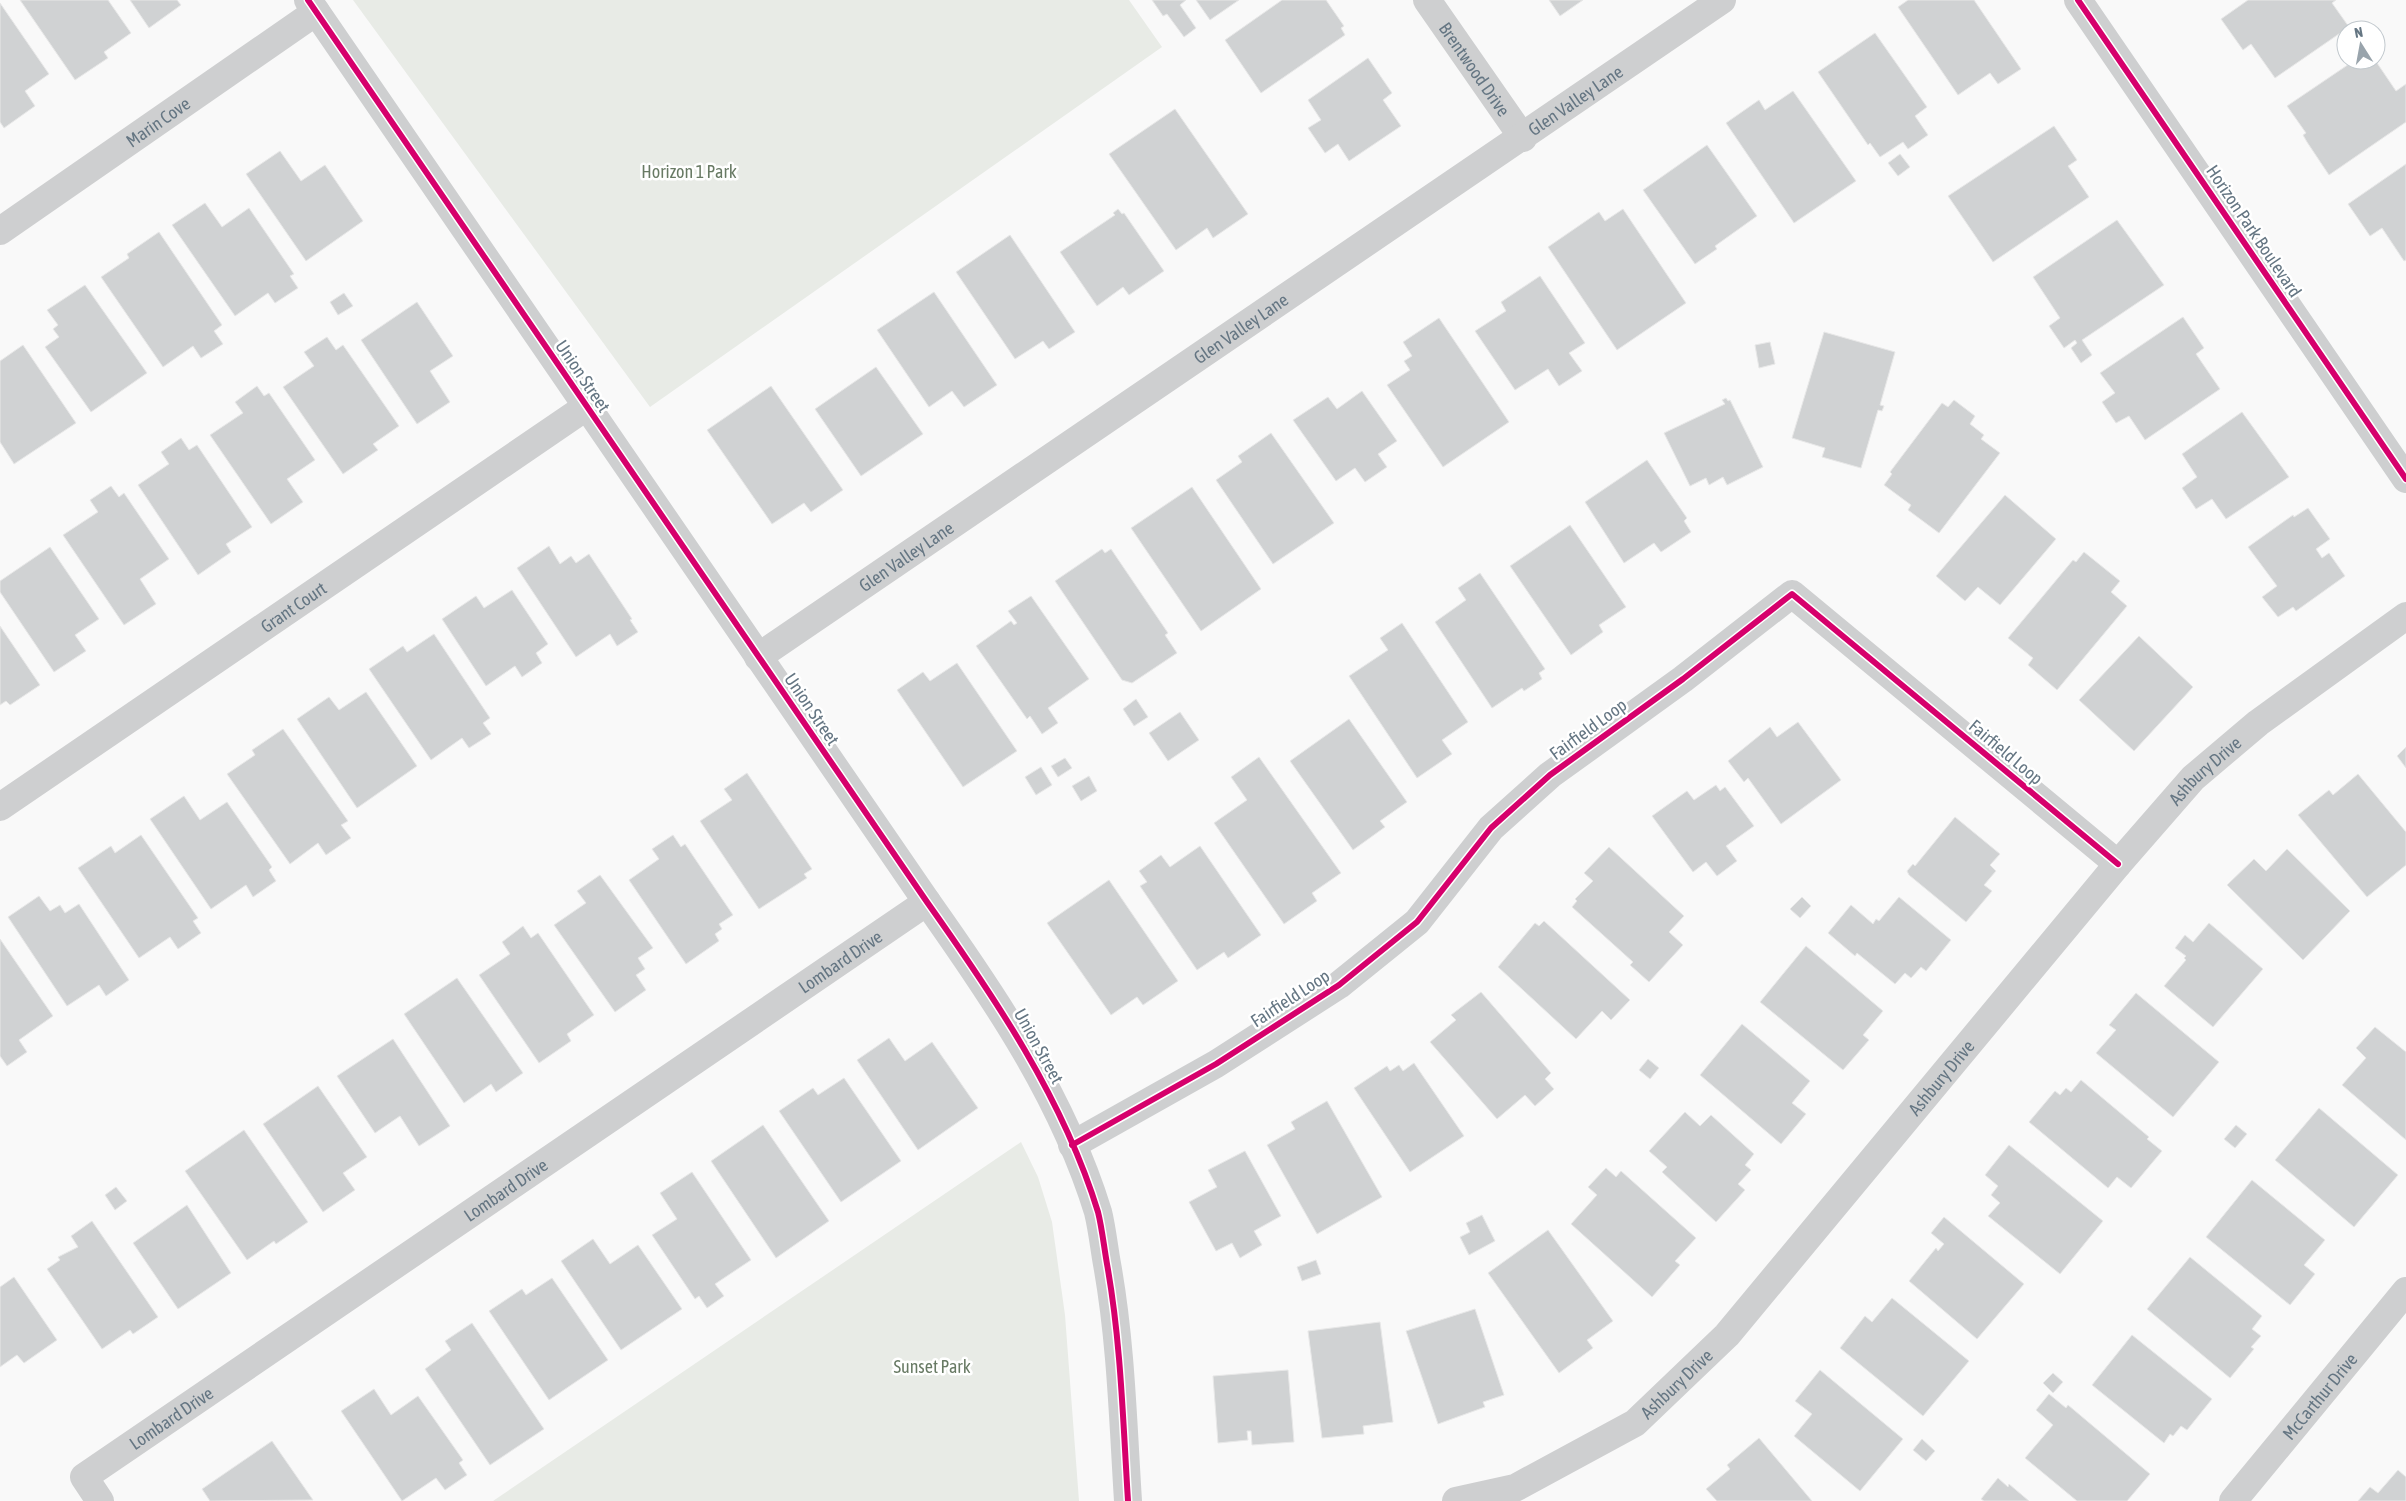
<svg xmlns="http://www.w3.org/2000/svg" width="2406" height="1501" viewBox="0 0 2406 1501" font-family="'Asap Condensed',sans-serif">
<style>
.green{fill:#e8ebe6}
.building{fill:#d0d2d3;stroke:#e8e8e8}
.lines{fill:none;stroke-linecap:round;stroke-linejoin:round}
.minor{stroke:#cecfd0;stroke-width:28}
.cycleway-casing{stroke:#fff;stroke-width:9}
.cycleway{stroke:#d6006c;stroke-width:6}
.labels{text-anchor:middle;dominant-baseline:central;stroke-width:5;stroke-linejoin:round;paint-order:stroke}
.street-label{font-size:18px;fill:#657683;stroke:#fff}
.park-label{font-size:18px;fill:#687a64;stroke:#fff}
</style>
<rect width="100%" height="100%" fill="#f9f9f9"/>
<!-- green -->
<path class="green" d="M353 0H1129L1162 47 650 407Z
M1021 1142 1038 1177 1052 1222 1065 1315 1079 1501H493Z"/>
<!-- building -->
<path class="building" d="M20 0H108L131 33 104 52 108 58 75 80Z
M130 0H177L181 5 149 28Z
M1152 0H1186L1180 5 1196 28 1184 37 1167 14 1163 16Z
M1196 0H1239L1210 20Z
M1282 0H1326L1344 26 1341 28 1345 35 1261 93 1225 40Z
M1549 0H1583L1560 16Z
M1908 0H1974L2021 69 1998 84 1990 73 1958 95 1898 7Z
M2248 0H2336L2332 3 2349 27 2275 78 2251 44 2243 50 2221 19Z
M0 3 49 74 25 91 35 106 4 128 0 122Z
M1875 33 1927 107 1915 116 1928 135 1908 149 1903 142 1880 157 1870 143 1868 145 1818 72Z
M1368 58 1392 93 1383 100 1401 126 1349 161 1338 144 1325 153 1308 128 1321 120 1308 100Z
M2355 60H2375L2396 91 2406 84V122L2329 175 2307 142 2303 135 2306 133 2287 106Z
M1793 91 1856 181 1794 223 1726 123 1759 100 1765 110Z
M1175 109 1248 214 1213 238 1207 228 1176 250 1109 154Z
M2054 126 2077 160 2068 166 2089 197 1993 262 1948 196Z
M1707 145 1757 216 1715 246 1717 249 1695 264 1643 190Z
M280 151 301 181 325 165 363 221 306 261 246 174Z
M1900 154 1910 167 1898 176 1888 163Z
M2406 164V260L2404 261 2382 228 2370 236 2348 204Z
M205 203 222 227 249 208 294 274 290 276 298 288 275 303 268 293 235 316 172 225Z
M1118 209 1122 214 1124 213 1164 271 1129 295 1123 287 1097 306 1060 252 1115 215 1113 213Z
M1623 209 1686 303 1617 350 1548 247 1599 212 1605 221Z
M2117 220 2164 285 2082 340 2092 355 2081 363 2071 348 2077 343 2075 340 2064 348 2049 326 2060 318 2033 277Z
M159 232 222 325 214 331 223 344 201 358 193 346 163 367 101 277 129 258 127 254Z
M1010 235 1075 332 1049 349 1043 341 1015 359 956 272Z
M1540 276 1585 343 1569 353 1582 371 1559 386 1548 369 1515 390 1475 331 1506 311 1501 302Z
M85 285 147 373 91 412 45 347 59 337 53 329 58 325 47 310Z
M934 292 997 385 964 407 952 391 929 407 877 330Z
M344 293 353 306 338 315 330 302Z
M417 302 453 356 430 371 450 402 417 424 361 340Z
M2183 317 2204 348 2196 354 2220 389 2145 440 2129 416 2116 423 2102 402 2115 393 2100 373Z
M1439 318 1509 422 1443 467 1387 385 1410 370 1404 361 1412 356 1403 342Z
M1824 332 1895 352 1880 405 1884 406 1882 411 1878 410 1861 468 1822 457 1825 448 1792 438Z
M327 337 336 350 343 345 399 426 373 444 378 450 343 474 283 387 314 366 304 352Z
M1770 342 1775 364 1759 368 1755 345Z
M23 345 76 423 14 464 0 442V361Z
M876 367 923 434 861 476 815 409Z
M257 386 264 396 269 393 315 460 287 479 303 502 271 524 210 435 243 413 235 402Z
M771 386 843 490 811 512 804 503 772 524 707 430Z
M1362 391 1397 441 1378 454 1387 467 1365 482 1355 468 1336 481 1293 420 1328 397 1337 409Z
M1726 398 1728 401 1730 400 1763 467 1727 485 1723 477 1709 485 1706 478 1690 486 1664 433 1725 404 1722 400Z
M1954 400 1975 416 1970 424 1984 435 1981 439 2000 453 1939 533 1908 510 1911 505 1884 485 1892 474 1890 472 1942 403 1948 407Z
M2242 412 2289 477 2226 519 2212 499 2196 509 2182 488 2197 477 2182 454Z
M1271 433 1334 523 1273 564 1216 480 1242 462 1238 456Z
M181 438 189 450 197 445 252 527 226 544 231 552 198 575 138 485 169 464 161 452Z
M1647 460 1687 518 1684 521 1691 532 1661 552 1654 543 1624 563 1585 502Z
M111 486 119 497 124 493 169 559 140 579 156 604 124 625 63 535 98 512 90 500Z
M1192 487 1261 589 1201 631 1131 528Z
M2005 495 2056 539 2000 605 1978 587 1965 601 1936 576Z
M2308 508 2330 539 2316 549 2322 558 2329 553 2345 576 2296 611 2293 607 2278 617 2262 597 2277 586 2248 547 2293 515 2294 517Z
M1570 525 1626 607 1599 625 1603 632 1571 655 1510 566Z
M549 546 560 564 571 556 576 563 589 554 632 619 630 620 638 632 617 646 610 634 576 657 517 568Z
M50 547 99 619 75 635 86 651 54 672 0 592V581Z
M1102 549 1105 553 1111 549 1168 633 1165 635 1177 653 1132 683 1122 680 1055 581Z
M2084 552 2120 581 2111 592 2127 606 2057 690 2028 665 2033 658 2008 638 2073 560 2076 562Z
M1480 573 1545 669 1539 673 1542 679 1524 691 1522 688 1492 708 1435 622 1466 600 1458 588Z
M512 590 548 644 536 653 542 663 522 677 515 666 486 686 442 619 476 596 484 608Z
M1031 596 1089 679 1048 708 1058 723 1042 734 1030 716 1027 719 976 646 1011 621 1014 625 1017 623 1008 611Z
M1402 623 1468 722 1442 740 1452 754 1417 778 1349 676 1388 650 1380 638Z
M0 626 40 685 10 705 6 701 0 705Z
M434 634 490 718 483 723 491 734 469 748 462 738 431 760 369 669 403 646 407 652Z
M2139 636 2193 687 2134 751 2079 700Z
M957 663 1017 751 963 787 897 690 923 672 930 681Z
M366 692 417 766 357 808 297 719 329 697 339 710Z
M1136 699 1148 717 1134 726 1123 709Z
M1180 712 1199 740 1168 761 1149 733Z
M1349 719 1407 802 1380 821 1385 827 1353 850 1290 761Z
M1798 722 1841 780 1781 824 1748 778 1744 782 1728 761 1770 727 1777 737Z
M283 729 348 821 341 825 351 838 326 855 318 843 290 864 227 774 255 755 252 750Z
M2406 747V768L2397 756Z
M1259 757 1341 873 1312 893 1317 901 1284 924 1214 823 1247 800 1231 777Z
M1065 758 1072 768 1058 777 1051 766Z
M1041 767 1052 785 1036 795 1025 777Z
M747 773 812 869 804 874 807 878 759 909 700 821 732 800 724 789Z
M2358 774 2406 832V865L2367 897 2298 815 2329 790 2333 795Z
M1089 776 1097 791 1081 801 1072 786Z
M1716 785 1720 791 1725 787 1754 826 1726 846 1737 861 1717 876 1706 862 1693 872 1652 816 1687 791 1694 800Z
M184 796 200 820 227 802 272 867 269 870 276 881 253 897 246 885 211 909 150 819Z
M1955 817 2000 854 1990 865 1996 871 1984 885 1992 891 1966 922 1909 875 1907 871 1913 864 1915 866Z
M141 835 198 918 193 921 201 933 178 949 170 937 139 958 78 868 111 846 115 853Z
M673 835 681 847 685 844 733 915 719 924 722 929 715 934 719 941 686 964 629 880 659 859 652 849Z
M1200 846 1261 935 1228 958 1224 952 1197 970 1140 886 1147 882 1139 871 1161 855 1170 867Z
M1609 847 1684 916 1669 932 1683 945 1649 982 1630 965 1633 962 1572 907 1577 901 1575 899 1593 881 1584 873Z
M2287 849 2350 911 2303 960 2227 885 2254 859 2266 871Z
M600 875 653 948 638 958 645 969 636 975 646 990 615 1012 554 925 586 903 577 891Z
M1109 880 1178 981 1143 1005 1137 997 1111 1015 1047 923Z
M39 896 50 911 60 905 65 913 79 904 129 980 106 996 99 985 67 1006 8 917Z
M1802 897 1811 906 1800 918 1790 909Z
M1899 897 1951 940 1926 971 1921 967 1911 978 1905 973 1895 984 1857 953 1855 956 1828 933 1851 905 1873 924 1876 919 1879 921Z
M1544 921 1630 1000 1611 1020 1602 1011 1576 1039 1498 967 1535 923 1539 926Z
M2209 923 2263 969 2213 1027 2164 986 2186 960 2184 958 2186 956 2175 948 2185 935 2193 942Z
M523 926 531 938 538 933 594 1015 567 1034 571 1041 539 1063 479 975 510 954 502 942Z
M0 939 53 1016 19 1040 27 1052 7 1066 0 1056Z
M1806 946 1883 1011 1863 1035 1869 1040 1843 1070 1760 1002Z
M457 978 523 1073 496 1092 491 1084 464 1103 404 1014Z
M1481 992 1551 1073 1545 1079 1554 1089 1535 1106 1525 1095 1497 1119 1430 1042 1456 1020 1451 1015Z
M2136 993 2219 1062 2173 1117 2096 1053 2116 1030 2109 1025Z
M1742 1024 1810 1081 1792 1103 1806 1114 1781 1144 1700 1075Z
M2375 1027 2406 1052V1140L2342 1085 2366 1058 2356 1048Z
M889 1038 905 1061 932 1042 978 1108 918 1150 857 1060Z
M393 1039 450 1126 419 1146 400 1116 375 1133 337 1076Z
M1648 1059 1659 1068 1650 1079 1639 1070Z
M1414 1063 1464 1136 1410 1172 1354 1088 1387 1066 1390 1071 1399 1065 1403 1071Z
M844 1078 901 1161 841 1202 779 1111 813 1088 818 1095Z
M2081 1080 2149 1137 2147 1139 2162 1151 2131 1188 2117 1177 2108 1188 2029 1122 2055 1091 2060 1095 2066 1088 2071 1092Z
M318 1086 367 1157 343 1173 355 1190 323 1212 263 1124Z
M1327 1101 1382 1197 1317 1234 1267 1145 1295 1129 1291 1122Z
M2319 1108 2398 1175 2354 1227 2275 1160Z
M1685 1112 1700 1126 1711 1115 1754 1154 1745 1165 1751 1170 1738 1184 1745 1190 1716 1222 1662 1172 1667 1167 1649 1151Z
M763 1125 829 1221 776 1258 711 1161Z
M2236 1125 2247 1134 2235 1148 2224 1139Z
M244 1130 308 1222 276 1244 274 1241 247 1260 185 1171Z
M2009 1145 2103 1221 2060 1274 1988 1216 2000 1203 1991 1195 1998 1186 1985 1175Z
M1245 1151 1281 1216 1254 1231 1262 1245 1240 1258 1232 1243 1216 1251 1189 1202 1217 1187 1208 1170Z
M1606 1168 1616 1177 1621 1171 1696 1238 1675 1261 1680 1265 1652 1297 1571 1224 1597 1195 1588 1187Z
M692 1172 751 1260 715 1284 724 1296 707 1308 699 1296 695 1299 652 1235 677 1219 660 1193Z
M2252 1180 2325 1240 2304 1265 2315 1274 2290 1305 2206 1237Z
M116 1187 127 1201 115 1210 105 1195Z
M187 1205 231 1273 178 1309 133 1243Z
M1482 1215 1495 1241 1469 1255 1460 1237 1470 1232 1466 1223Z
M1944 1217 2024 1284 1977 1339 1909 1281 1936 1248 1938 1251 1944 1244 1931 1233Z
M92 1221 158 1317 133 1334 130 1330 102 1349 47 1269 60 1260 58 1257 78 1247 71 1236Z
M1548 1230 1613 1321 1587 1340 1593 1348 1559 1373 1488 1273Z
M593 1239 610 1264 638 1245 682 1309 621 1350 561 1261Z
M2190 1257 2262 1316 2252 1329 2261 1336 2251 1347 2254 1349 2230 1378 2147 1309Z
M1316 1260 1321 1274 1302 1281 1297 1267Z
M14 1277 57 1340 24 1363 17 1355 0 1367V1287Z
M552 1278 608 1360 549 1400 489 1311 522 1289 526 1295Z
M1892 1298 1969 1361 1923 1416 1840 1348 1865 1316 1872 1322Z
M1475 1309 1504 1395 1483 1402 1485 1407 1438 1424 1406 1331Z
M1380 1322 1393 1422 1363 1426 1364 1434 1322 1438 1308 1331Z
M472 1323 544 1429 490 1465 425 1369 451 1350 445 1341Z
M2132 1335 2212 1399 2187 1430 2181 1426 2173 1436 2170 1434 2164 1443 2092 1385Z
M1288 1370 1294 1442 1252 1445 1251 1431H1247L1248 1440 1218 1443 1213 1376Z
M1820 1370 1903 1439 1860 1491 1794 1436 1812 1414 1795 1401Z
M2053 1373 2063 1382 2053 1393 2043 1383Z
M374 1389 391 1415 418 1396 463 1460 459 1463 467 1475 445 1490 436 1478 402 1501 341 1411Z
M2049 1394 2066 1408 2068 1405 2150 1474 2127 1501H2077L2025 1458 2053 1425 2036 1410Z
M1759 1438 1812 1501H1717L1706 1489 1730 1469 1727 1465Z
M1922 1439 1935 1451 1926 1461 1913 1450Z
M272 1441 313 1500 210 1501 202 1489Z
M2398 1470 2406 1477V1501H2358L2370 1487 2378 1493Z
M1998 1478 2008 1487 2009 1484 2029 1501H1984L1981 1499Z"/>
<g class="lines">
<!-- minor -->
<g class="minor">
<path d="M308 0 927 902C995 998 1063 1098 1098 1212 1102 1228 1104 1247 1107 1264 1121 1342 1123 1422 1128 1501"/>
<path id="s1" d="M1427 0 1523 138"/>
<path d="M2078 0 2406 479"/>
<path id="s2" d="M0 231 316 12"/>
<path id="s3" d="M758 657 1722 0"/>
<path id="s4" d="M0 807 586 407"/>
<path d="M1072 1145 1216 1064 1339 985 1417 922 1491 828 1550 775 1683 679 1792 594 2118 864"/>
<path id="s5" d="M100 1501 84 1477 927 902"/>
<path id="s6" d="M1456 1501 1515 1488 1635 1423 1727 1335 2118 864 2193 778 2258 723 2406 616"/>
<path id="s7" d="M2233 1501 2406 1291"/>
</g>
<defs>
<path id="cycleway" d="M308 0 927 902C995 998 1063 1098 1098 1212 1102 1228 1104 1247 1107 1264 1121 1342 1123 1422 1128 1501
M2078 0 2406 479
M1072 1145 1216 1064 1339 985 1417 922 1491 828 1550 775 1683 679 1792 594 2118 864"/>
</defs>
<!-- cycleway casing -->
<use href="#cycleway" class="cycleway-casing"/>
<!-- cycleway -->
<use href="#cycleway" class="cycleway"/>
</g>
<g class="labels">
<!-- street labels -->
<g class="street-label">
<text stroke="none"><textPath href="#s1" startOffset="84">Brentwood Drive</textPath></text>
<text stroke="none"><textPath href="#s3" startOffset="989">Glen Valley Lane</textPath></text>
<text stroke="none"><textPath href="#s2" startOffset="192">Marin Cove</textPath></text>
<text transform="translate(2254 231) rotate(56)">Horizon Park Boulevard</text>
<text stroke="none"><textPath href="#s3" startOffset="584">Glen Valley Lane</textPath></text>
<text transform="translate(583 376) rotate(56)">Union Street</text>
<text stroke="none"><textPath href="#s3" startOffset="179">Glen Valley Lane</textPath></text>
<text stroke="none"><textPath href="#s4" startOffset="355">Grant Court</textPath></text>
<text transform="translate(812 709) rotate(56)">Union Street</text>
<text transform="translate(1588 729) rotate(-36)">Fairfield Loop</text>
<text transform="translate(2006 752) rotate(40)">Fairfield Loop</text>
<text stroke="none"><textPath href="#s6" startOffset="1064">Ashbury Drive</textPath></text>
<text stroke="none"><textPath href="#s5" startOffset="944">Lombard Drive</textPath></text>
<text transform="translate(1290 998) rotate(-33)">Fairfield Loop</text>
<text transform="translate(1039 1046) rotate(61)">Union Street</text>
<text stroke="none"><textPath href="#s6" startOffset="659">Ashbury Drive</textPath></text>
<text stroke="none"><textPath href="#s5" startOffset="539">Lombard Drive</textPath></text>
<text stroke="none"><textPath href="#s6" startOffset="254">Ashbury Drive</textPath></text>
<text stroke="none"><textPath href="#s7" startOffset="136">McCarthur Drive</textPath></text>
<text stroke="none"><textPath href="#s5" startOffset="134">Lombard Drive</textPath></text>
</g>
<!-- park labels -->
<g class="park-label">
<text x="689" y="171">Horizon 1 Park</text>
<text x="932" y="1366">Sunset Park</text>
</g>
</g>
<!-- north arrow -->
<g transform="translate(2361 45) rotate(349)"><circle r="24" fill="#ffffff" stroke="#c1c8cd"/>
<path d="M0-4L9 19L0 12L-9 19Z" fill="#99a4ac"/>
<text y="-8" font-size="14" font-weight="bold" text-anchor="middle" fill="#657683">N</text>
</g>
</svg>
